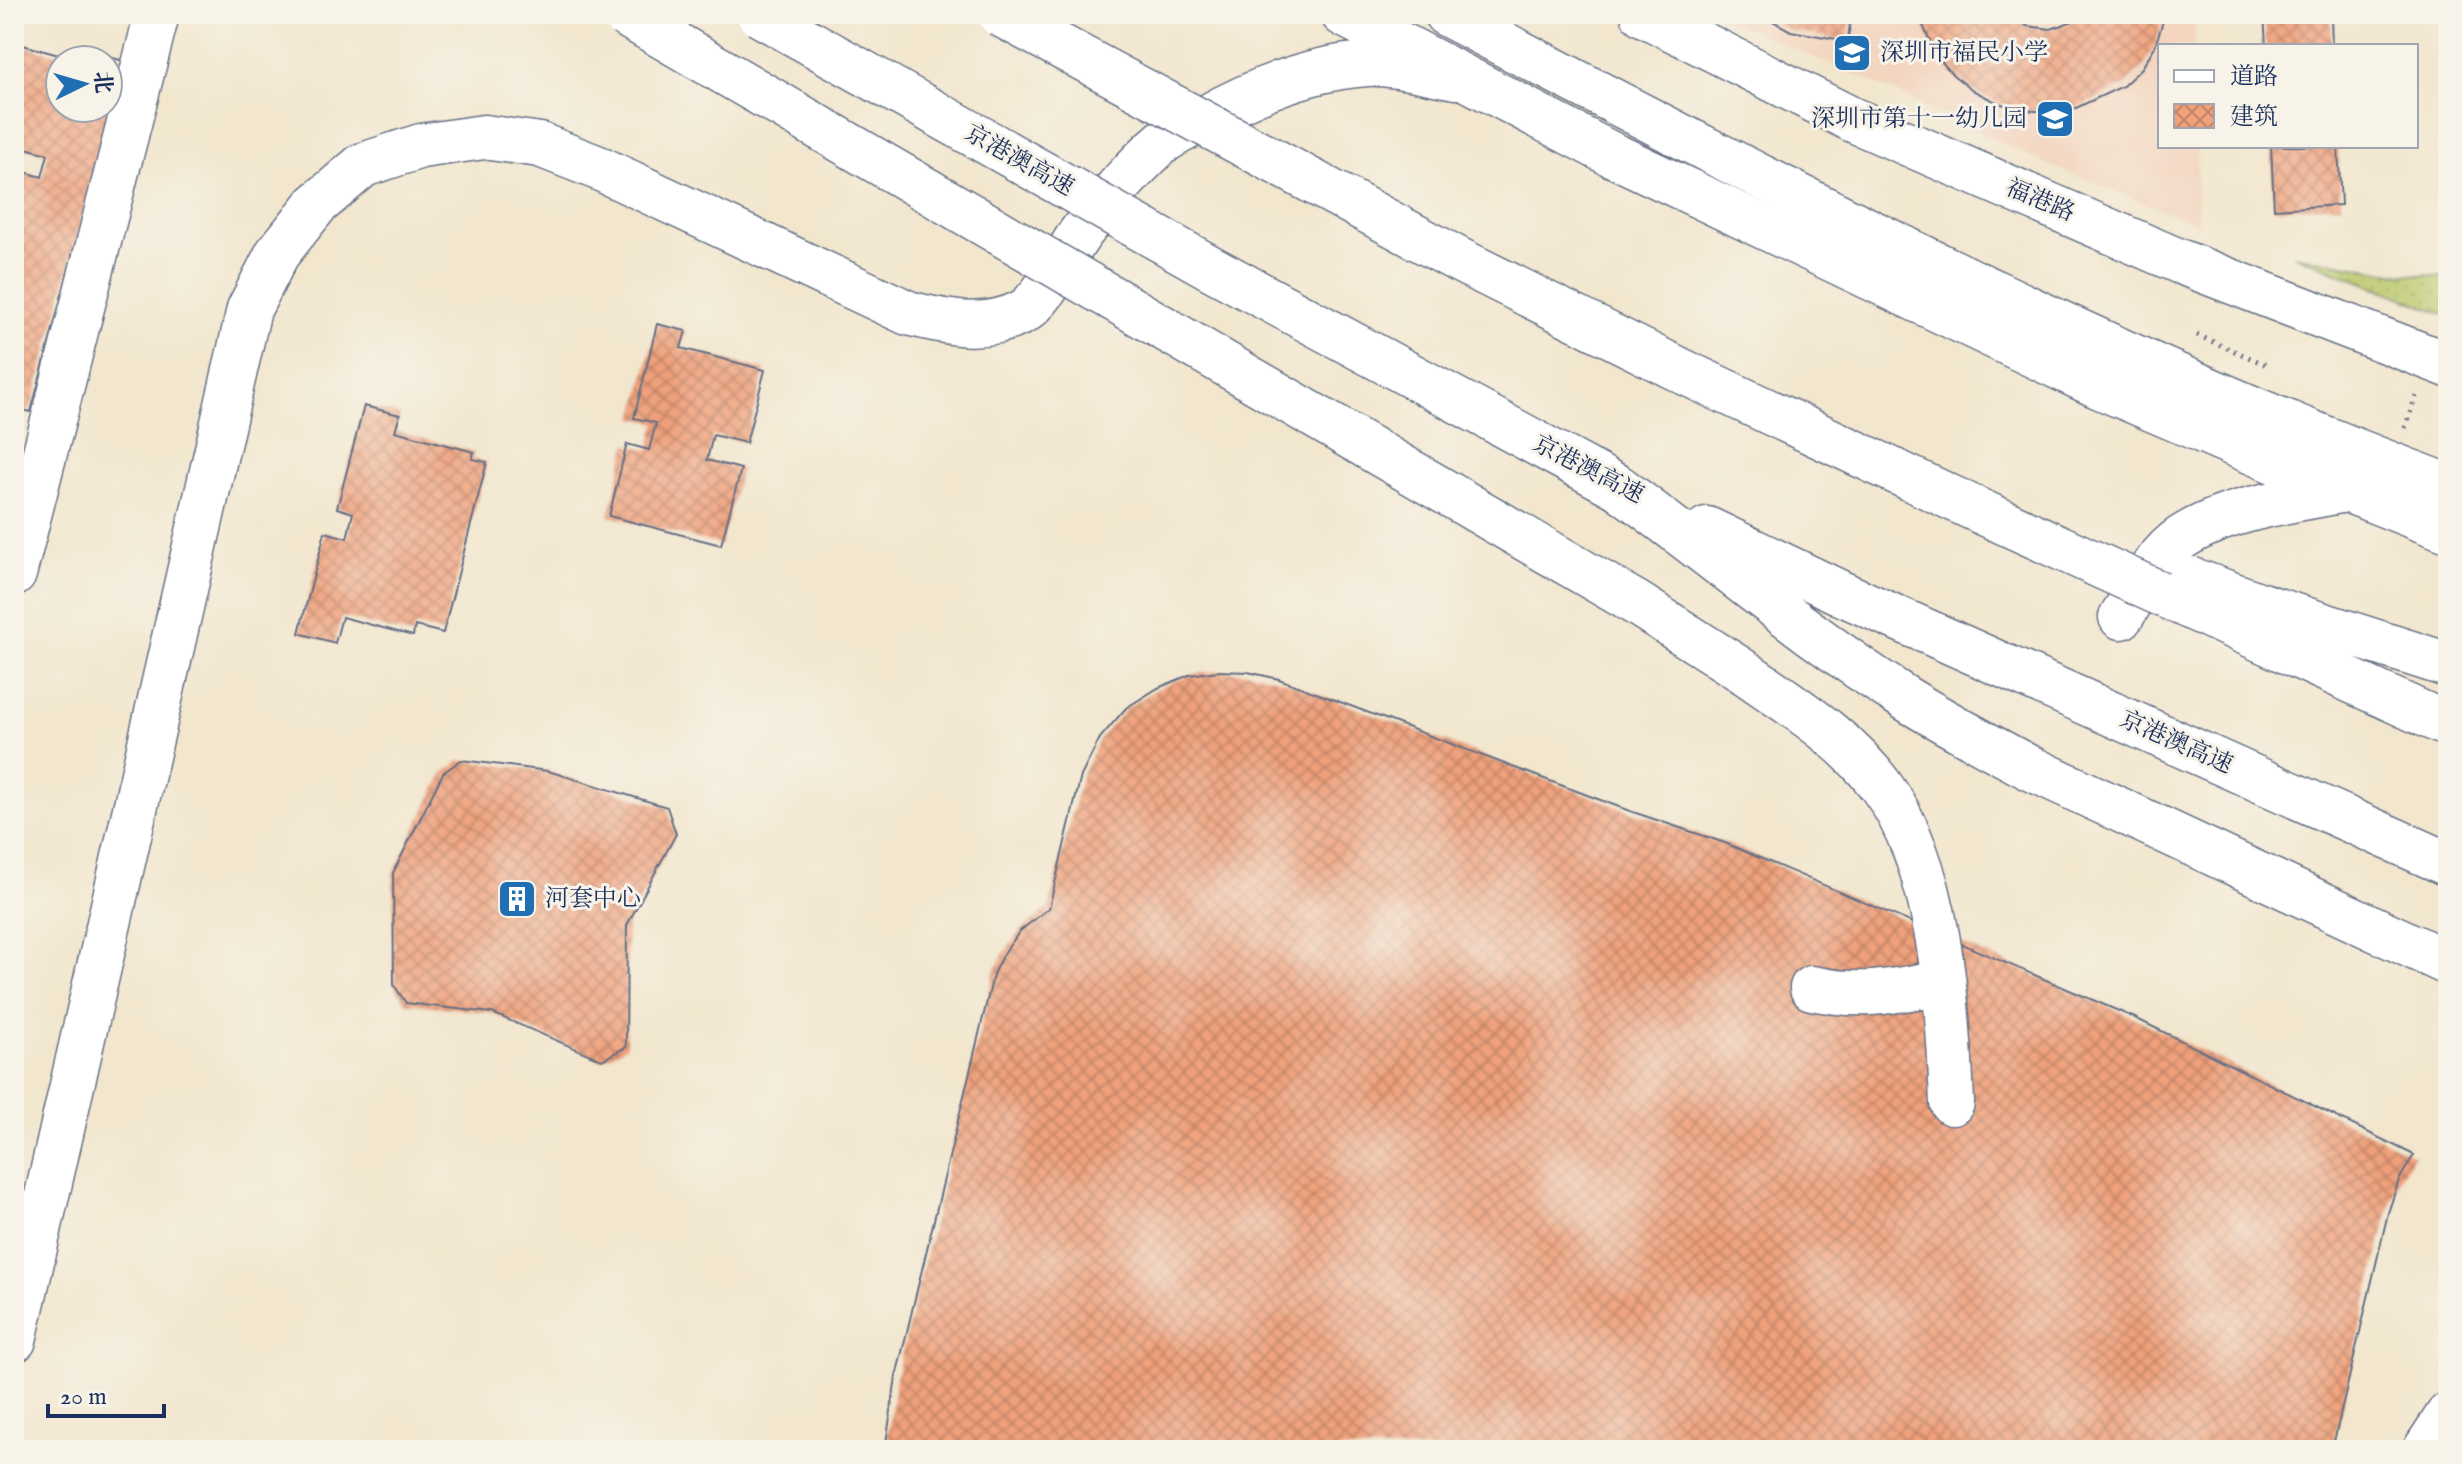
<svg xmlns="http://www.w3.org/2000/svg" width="2462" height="1464" viewBox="0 0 2462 1464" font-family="'IM FELL English','Noto Serif SC',serif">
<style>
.built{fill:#f3d4be}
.park{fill:url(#park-dots);stroke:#6a7b64;stroke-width:2}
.building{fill:url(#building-cross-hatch)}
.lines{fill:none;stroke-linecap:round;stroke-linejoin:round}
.minor-casing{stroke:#666f85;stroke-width:47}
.major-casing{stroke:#666f85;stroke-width:47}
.highway-casing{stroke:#666f85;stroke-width:47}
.path{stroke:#666f85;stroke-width:5;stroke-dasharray:2 6;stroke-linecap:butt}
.minor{stroke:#fff;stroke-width:44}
.major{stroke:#fff;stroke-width:44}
.highway{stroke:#fff;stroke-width:44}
.major-bridge-casing{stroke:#666f85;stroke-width:47;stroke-linecap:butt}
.highway-bridge-casing{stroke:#666f85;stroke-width:47;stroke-linecap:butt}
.major-bridge{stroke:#fff;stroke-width:44}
.highway-bridge{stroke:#fff;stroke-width:44}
.labels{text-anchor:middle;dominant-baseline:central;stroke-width:6;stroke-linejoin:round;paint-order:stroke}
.poi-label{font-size:24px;fill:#1b2f5e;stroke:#f7f3e8;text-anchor:start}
.street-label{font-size:24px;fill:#1b2f5e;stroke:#f7f3e8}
</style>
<defs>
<pattern id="park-dots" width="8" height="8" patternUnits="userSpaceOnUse" patternTransform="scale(2)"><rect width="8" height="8" fill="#bac769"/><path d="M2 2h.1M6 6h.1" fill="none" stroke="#9fab5d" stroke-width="1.8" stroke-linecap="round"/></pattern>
<pattern id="building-cross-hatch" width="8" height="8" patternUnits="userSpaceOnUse" patternTransform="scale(2)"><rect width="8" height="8" fill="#f0a17b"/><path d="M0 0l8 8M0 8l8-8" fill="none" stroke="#c28468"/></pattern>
</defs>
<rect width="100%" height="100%" fill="#f7f3e8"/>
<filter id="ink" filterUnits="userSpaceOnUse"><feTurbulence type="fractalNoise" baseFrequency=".0125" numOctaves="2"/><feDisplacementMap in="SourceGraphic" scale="16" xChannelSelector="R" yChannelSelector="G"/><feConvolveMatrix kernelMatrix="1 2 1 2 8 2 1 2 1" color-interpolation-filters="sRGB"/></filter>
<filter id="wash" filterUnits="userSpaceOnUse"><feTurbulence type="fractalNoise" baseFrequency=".006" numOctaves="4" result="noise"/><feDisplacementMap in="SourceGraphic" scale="32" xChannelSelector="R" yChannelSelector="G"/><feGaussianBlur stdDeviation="1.8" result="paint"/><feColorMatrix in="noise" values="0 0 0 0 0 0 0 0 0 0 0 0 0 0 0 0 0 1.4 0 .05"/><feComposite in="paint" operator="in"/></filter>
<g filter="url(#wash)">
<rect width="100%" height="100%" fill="#f2e6cd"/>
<!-- built -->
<path class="built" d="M1715 14H2194L2195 46H2160V146H2197L2198 224 2046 164 1894 92Z"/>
<!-- park -->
<path class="park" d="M2294 255 2392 273 2448 277V316Z"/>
<g id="blocks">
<!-- building -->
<path class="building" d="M1760 14H1851L1848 41 1791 31Z
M1918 14H2010L2027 26 2051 29 2073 21 2078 14H2163V21L2155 46 2142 68 2123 86 2076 108 2049 112 2023 110 1998 103 1974 91 1953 75 1936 55Z
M2264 14H2331L2332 46H2266Z
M23 45 73 59 60 60V108H108V60H73L76 48 124 61 31 412 14 408V282L17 271 14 270V169L42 177 48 154 14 145V82Z
M2271 146H2338L2341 205 2274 209Z
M657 324 686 331 681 348 765 370 746 443 713 435 707 460 741 469 721 545 609 516 627 444 649 450 656 423 634 418Z
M364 406 400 415 395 431 474 452 472 459 487 462 443 633 415 626 413 636 342 617 335 643 299 633 325 532 347 538 353 513 337 508Z
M1219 671 1248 672 1279 679 1627 810 1725 843 2135 1018 2414 1155 2399 1180 2388 1213 2332 1450H885L896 1377 994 972 1002 956 1020 931 1049 908 1081 776 1100 738 1126 708 1158 688 1189 675Z
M461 760 548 771 667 807 676 834 627 925 626 1047 602 1060 492 1013 406 1003 394 985 393 873 443 773Z"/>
</g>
</g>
<g filter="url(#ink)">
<use href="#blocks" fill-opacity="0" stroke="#666f85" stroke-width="2"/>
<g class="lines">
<defs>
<path id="minor" d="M1643 14 1851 119 2181 262 2448 365
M14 574 157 14
M2121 617C2138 591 2155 556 2181 538 2227 508 2294 500 2347 490
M14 1340 249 309 277 254 316 205 363 165 421 146 484 137 540 145 601 169 908 313C947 323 984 331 1021 313 1044 302 1066 252 1082 231 1108 199 1133 167 1164 141 1175 133 1189 127 1201 120 1252 91 1308 68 1367 64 1391 62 1432 73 1457 77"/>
<path id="major" d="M1343 14 1611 154 2098 386 2271 460 2448 530
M1746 673C1794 707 1846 738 1881 786 1941 866 1948 1006 1952 1103
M1812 988C1864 999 1893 991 1943 982"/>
<path id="highway" d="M1446 14C1772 184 2103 358 2448 486
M1618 487C1714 557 1805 635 1905 698 1945 723 1987 745 2028 767L2448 963
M1707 529 1843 594 2448 864
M2425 1450 2448 1415"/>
</defs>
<!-- minor casing -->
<use href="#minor" class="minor-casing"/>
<!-- major casing -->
<use href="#major" class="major-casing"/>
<!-- highway casing -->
<use href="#highway" class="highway-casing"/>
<!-- path -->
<path class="path" d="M2197 335 2269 366
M2405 428 2416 396"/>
<!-- minor -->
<use href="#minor" class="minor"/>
<!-- major -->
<use href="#major" class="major"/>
<!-- highway -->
<use href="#highway" class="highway"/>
<defs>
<path id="major-bridge" d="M624 14 1636 603 1746 673"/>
<path id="highway-bridge" d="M759 14 1211 268 1618 487
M1000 14 1459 260 1684 372 1971 507 2448 725
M2190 579 2261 605 2448 665"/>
</defs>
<!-- major-bridge casing -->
<use href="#major-bridge" class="major-bridge-casing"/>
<!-- highway-bridge casing -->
<use href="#highway-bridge" class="highway-bridge-casing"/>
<!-- major-bridge -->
<use href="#major-bridge" class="major-bridge"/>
<!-- highway-bridge -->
<use href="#highway-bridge" class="highway-bridge"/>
</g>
</g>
<!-- icons -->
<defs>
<symbol id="school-square" viewBox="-11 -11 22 22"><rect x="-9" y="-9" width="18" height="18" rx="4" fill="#1f6fb2" stroke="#f7f3e8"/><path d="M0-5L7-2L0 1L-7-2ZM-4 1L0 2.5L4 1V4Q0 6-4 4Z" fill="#fff"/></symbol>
<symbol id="building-square" viewBox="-11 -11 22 22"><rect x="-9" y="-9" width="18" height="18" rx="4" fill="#1f6fb2" stroke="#f7f3e8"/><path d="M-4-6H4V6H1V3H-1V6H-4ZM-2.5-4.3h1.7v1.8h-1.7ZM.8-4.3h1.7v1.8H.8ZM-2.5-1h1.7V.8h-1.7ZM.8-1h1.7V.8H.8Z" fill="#fff"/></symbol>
</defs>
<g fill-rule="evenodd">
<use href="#school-square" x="1830" y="31" width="44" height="44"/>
<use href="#school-square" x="2033" y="97" width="44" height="44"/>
<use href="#building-square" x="495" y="877" width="44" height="44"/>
</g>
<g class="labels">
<!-- poi labels -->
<g class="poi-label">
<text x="1880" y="53">深圳市福民小学</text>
<text x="2027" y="119" text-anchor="end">深圳市第十一幼儿园</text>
<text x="545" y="899">河套中心</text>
</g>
<!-- street labels -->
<g class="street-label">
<text transform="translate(1019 161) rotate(29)">京港澳高速</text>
<text transform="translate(2040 201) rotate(23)">福港路</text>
<text transform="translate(1588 470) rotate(27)">京港澳高速</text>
<text transform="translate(2176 743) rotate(24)">京港澳高速</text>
</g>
</g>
<!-- margin -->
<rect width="2462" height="1464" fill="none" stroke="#f7f3e8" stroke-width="48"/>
<!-- legend -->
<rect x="2158" y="44" width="260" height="104" fill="#f7f3e8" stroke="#9fa5b1" stroke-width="2"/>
<rect x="2174" y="70" width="40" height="12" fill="#ffffff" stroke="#9fa5b1" stroke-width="2"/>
<text x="2230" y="84" font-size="24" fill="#1b2f5e">道路</text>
<rect x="2174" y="104" width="40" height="24" fill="url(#building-cross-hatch)" stroke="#9fa5b1" stroke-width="2"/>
<text x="2230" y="124" font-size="24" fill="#1b2f5e">建筑</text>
<!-- north arrow -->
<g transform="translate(84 84) rotate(85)"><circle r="38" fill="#f7f3e8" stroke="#9fa5b1" stroke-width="2"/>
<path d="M0-6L14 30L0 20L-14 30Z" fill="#1f6fb2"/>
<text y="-12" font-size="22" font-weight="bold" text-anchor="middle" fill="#1b2f5e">北</text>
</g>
<!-- scale -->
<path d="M48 1404v12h116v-12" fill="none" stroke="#1b2f5e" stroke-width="4"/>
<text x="60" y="1404" font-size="24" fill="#1b2f5e" stroke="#f7f3e8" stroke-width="6" paint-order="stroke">20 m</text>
</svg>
